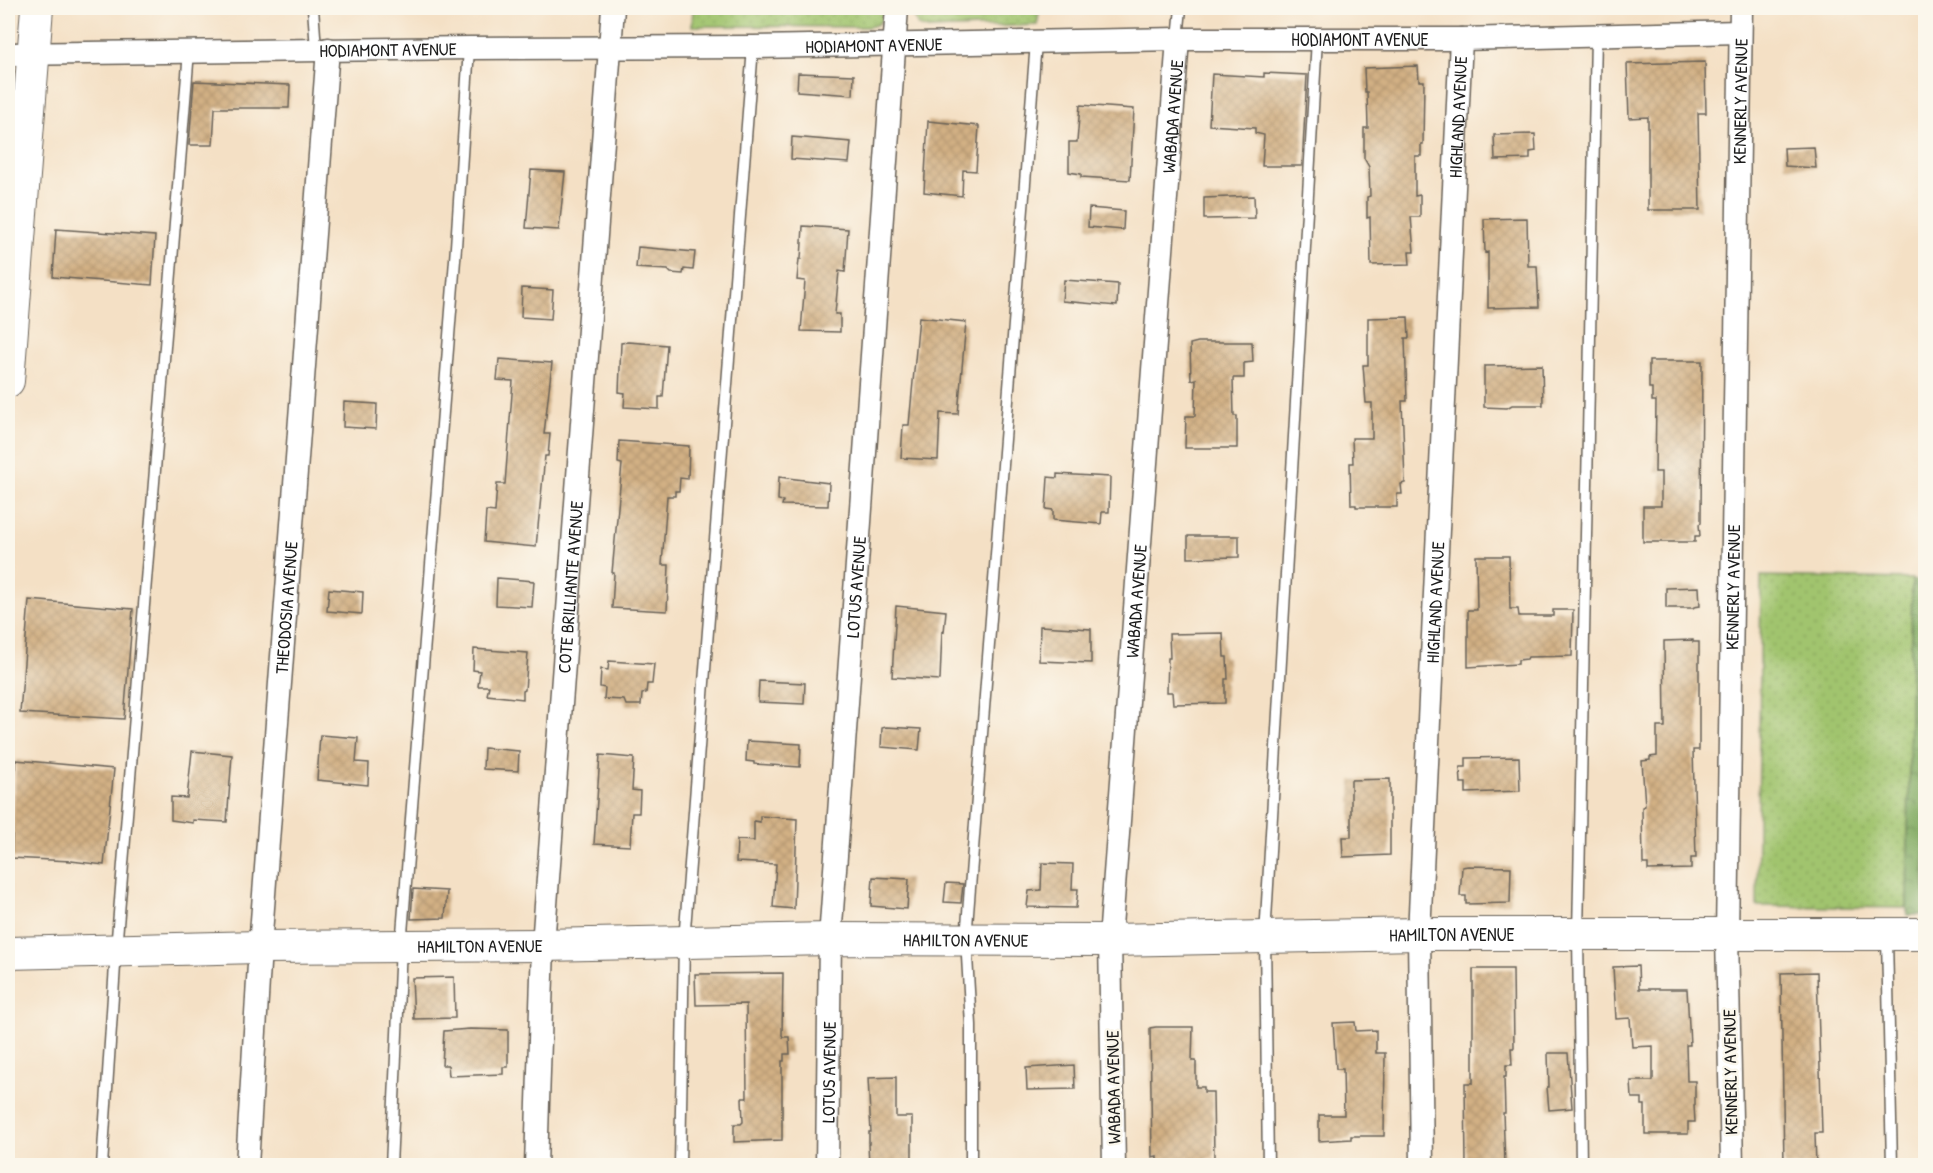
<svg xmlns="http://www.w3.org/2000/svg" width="1933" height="1173" viewBox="0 0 1933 1173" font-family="'Patrick Hand',sans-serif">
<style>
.green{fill:url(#green-dots);stroke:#5e7045;stroke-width:1.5}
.forest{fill:url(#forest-crowns);stroke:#4e633e;stroke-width:1.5}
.building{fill:url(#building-cross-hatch)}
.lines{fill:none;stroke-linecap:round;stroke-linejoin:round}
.lane-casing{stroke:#686157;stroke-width:13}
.street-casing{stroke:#686157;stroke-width:25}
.secondary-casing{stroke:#686157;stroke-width:34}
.lane{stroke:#fff;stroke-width:10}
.street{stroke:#fff;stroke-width:22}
.secondary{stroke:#fff;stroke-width:32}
.labels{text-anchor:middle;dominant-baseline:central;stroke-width:5;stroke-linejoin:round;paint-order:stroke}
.street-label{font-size:18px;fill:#1c1c1c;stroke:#fbf7ec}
</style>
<defs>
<pattern id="green-dots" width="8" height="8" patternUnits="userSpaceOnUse" patternTransform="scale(1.5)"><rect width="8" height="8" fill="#a1c46e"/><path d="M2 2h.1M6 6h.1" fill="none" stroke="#8aa85f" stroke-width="1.8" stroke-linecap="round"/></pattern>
<pattern id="forest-crowns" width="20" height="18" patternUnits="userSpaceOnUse" patternTransform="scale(1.5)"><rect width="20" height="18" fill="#80aa61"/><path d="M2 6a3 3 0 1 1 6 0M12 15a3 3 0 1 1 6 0" fill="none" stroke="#688a4f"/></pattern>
<pattern id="building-cross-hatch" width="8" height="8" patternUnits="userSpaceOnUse" patternTransform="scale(1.5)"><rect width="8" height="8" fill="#d2b084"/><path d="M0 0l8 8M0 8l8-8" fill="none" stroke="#b49771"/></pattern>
</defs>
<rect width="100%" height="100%" fill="#fbf7ec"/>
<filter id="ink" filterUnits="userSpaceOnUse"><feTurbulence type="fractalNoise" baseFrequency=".0167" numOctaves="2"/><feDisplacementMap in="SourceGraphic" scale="12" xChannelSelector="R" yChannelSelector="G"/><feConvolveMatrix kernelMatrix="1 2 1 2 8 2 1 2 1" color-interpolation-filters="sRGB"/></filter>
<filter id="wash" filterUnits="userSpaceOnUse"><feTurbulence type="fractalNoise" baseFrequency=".008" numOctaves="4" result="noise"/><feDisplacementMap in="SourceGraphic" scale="24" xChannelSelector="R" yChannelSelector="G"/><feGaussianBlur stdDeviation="1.35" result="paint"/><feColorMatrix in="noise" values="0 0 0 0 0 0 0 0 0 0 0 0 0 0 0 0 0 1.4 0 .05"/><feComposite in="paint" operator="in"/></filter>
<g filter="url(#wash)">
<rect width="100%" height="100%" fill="#f4e0c5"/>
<!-- green -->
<path class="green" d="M693 8H884C883 20 881 25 868 27L692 26Z
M915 8H1040L1037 25 928 29 918 26 914 16Z
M1761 576 1912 579 1907 908 1757 906Z"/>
<!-- forest -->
<path class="forest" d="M1912 580H1926L1925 915H1907Z"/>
<g id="blocks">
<!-- building -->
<path class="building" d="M1705 62 1706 113H1698L1700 210H1648V117L1629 118 1627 64Z
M1418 66 1419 81H1424L1423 144H1421V156H1415V196L1420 195V217H1411L1414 252H1409L1410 264 1371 265 1370 217 1367 218V197L1370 196 1369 167 1364 158V128H1368L1367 92H1365L1364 68Z
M798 73 854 75 853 95 797 91Z
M1264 73 1307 75 1302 166H1262L1264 135 1255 133V128L1209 125 1212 74 1264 77Z
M194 81 290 85 289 108H215L213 145H189Z
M1080 105 1134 109 1130 180 1081 177V174L1069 172V142H1077Z
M928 121 979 126 976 171 963 170 962 196 924 192Z
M1535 134 1536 151 1530 152V159L1495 160 1494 135Z
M792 137 851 142 849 163 791 159Z
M1814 147 1816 168 1785 166 1784 148Z
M531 170 565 172 559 230 526 228Z
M1254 196 1255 218 1204 219V198Z
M1089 208 1124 211 1123 230 1088 227Z
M1527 218 1528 266H1537L1539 307 1488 308V252L1485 253 1484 219Z
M803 226 848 229 845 272 839 271 835 314H840V332L801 331 805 281 797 280 799 259H801Z
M56 229 155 236 152 285 53 277Z
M638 247 695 252 693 270 684 269 683 274 671 273 668 270 636 268Z
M1064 280 1118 284 1117 306 1062 301Z
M522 288 553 290 551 319 521 317Z
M919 317 966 322 958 414 940 413 938 460 901 458 903 425H909Z
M1408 317 1409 338H1405L1407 401H1402L1405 483 1401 484 1402 494H1397V507H1356V505H1351L1350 463H1353L1352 438H1372V403H1366L1363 365H1368V318Z
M628 342 667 345 663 397H659V409L624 407 625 393 619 392 621 343Z
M1198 342H1252L1253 362 1244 363V378H1233L1234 416H1237V448H1185L1186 416H1195L1196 379 1191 380 1190 344Z
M499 359 552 363 544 434H550L548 456H545L536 547 484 542 486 511 495 512 497 484H505L513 381 497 380Z
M1649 361H1702L1701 523 1699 524 1700 536H1695V542H1643V506H1661V472H1655L1656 401H1652V388H1649Z
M1542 365 1543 405H1512L1507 408 1484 407V366Z
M344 402 377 404 376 429 343 427Z
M619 441 689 446 688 479 680 478 679 491H675V496H667L662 565H669L667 611 612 608 614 573H612L622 464 618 463Z
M1057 474 1110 477 1109 512H1102L1101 524 1053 520V510L1046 509 1048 477 1057 478Z
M779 477 829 483 828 506 782 505 783 501 778 500Z
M1188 536H1239V557L1188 558Z
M1476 556H1509L1510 609H1518L1519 616H1553V610H1573L1572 656 1528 657 1527 659 1518 660V664L1468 667V610H1477Z
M497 578 534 581 532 607 496 605Z
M1699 587 1700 606 1694 607 1693 608H1666V588Z
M329 589 363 592 362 614 327 611Z
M29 600 133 609 124 719 20 713Z
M896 606 946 611 944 632 942 631 940 680 892 677Z
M1040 626 1091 629V663L1039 661Z
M1223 633 1224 657H1227L1228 679H1225V703L1173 704 1172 692H1167L1168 658H1170L1169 634Z
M1693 640V642H1699V750H1693L1696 858H1691V869L1648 870V864H1643L1642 807 1645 806 1642 761 1650 760V757L1657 756V727H1665L1664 641Z
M474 649 528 653 525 690 523 691V699L487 695 489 686H478L480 671 473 670Z
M609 661 654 664 652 684H647L646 693 642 694 641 705H626L624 700 604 699 605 688 600 687 601 669 608 670Z
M759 681 805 683 804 704 758 702Z
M886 727 921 729 919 750 881 747 882 728Z
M320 735 358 738 356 762 369 763 368 785 317 780Z
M747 741 801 744 800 767 754 764V762L746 761Z
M484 748 519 751 518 771 483 769Z
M192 751 232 755 227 822 193 820V823L171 820V797L187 798Z
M600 755 634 758 632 790 640 791 639 813H632L630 846 594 844Z
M1519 757 1520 791 1466 793V783H1461L1460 767H1466V758Z
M16 760 114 769 104 865 71 861 11 858Z
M1390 779V855L1343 857 1342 837H1351V780Z
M760 816 797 819 794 909 773 907 776 864 736 862 737 840 754 841V821L760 822Z
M1042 863 1073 864 1072 889H1078L1076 908 1027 907 1029 891 1041 890Z
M1468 866 1511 867 1510 903 1466 904V896H1460L1462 867Z
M873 877 909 879 907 909 871 906Z
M946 883 963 884 961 903 944 902Z
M413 889 447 891 445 918 411 919Z
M1638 966 1639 989H1687L1690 1045H1686L1687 1081H1695V1105H1694L1695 1122H1688V1134H1645V1105H1642V1098H1632L1631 1081H1653V1046L1632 1047 1630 1018 1616 1019 1613 967Z
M1473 969H1513L1514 1048H1511L1512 1065H1506V1077H1504L1505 1113H1503L1505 1164 1466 1165 1465 1083H1473Z
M1817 972 1822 1133H1815L1816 1166H1784L1781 973Z
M783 973 782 1035 783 1037H789L790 1054H784V1061H782V1140L734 1142V1124H741L743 1122 742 1098H747L746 1004 696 1005 695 974Z
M454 977 455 1018 414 1019 412 978Z
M1355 1022 1356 1031 1376 1030V1053H1385L1384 1136H1351V1139L1319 1141V1115H1344L1343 1069H1336L1333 1023Z
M1156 1027H1193L1192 1061H1196V1087H1204V1092H1213L1214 1158 1206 1159V1166H1157V1156L1152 1157 1150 1028Z
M470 1029 508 1030V1067H503V1074L449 1076 448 1065H442L444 1031Z
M1548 1053H1568L1572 1108 1549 1110 1547 1087H1549Z
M1074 1065 1075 1089 1027 1090 1026 1068Z
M896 1077V1117H912V1163L869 1164 868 1144H869V1132H871L868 1078Z"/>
</g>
</g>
<g filter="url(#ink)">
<use href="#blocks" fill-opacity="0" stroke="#686157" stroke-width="1.5"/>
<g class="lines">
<defs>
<path id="lane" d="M313 8 316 49
M1178 39 1181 8
M1887 938 1892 1166
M102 1166 116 950 189 51
M391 1166 401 946 456 247 469 48
M680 1166 684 942 753 47
M971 1166V1025L966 939 1036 42
M1268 1166 1265 937 1317 39
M1581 1166 1578 934 1596 36"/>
<g id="street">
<path id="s1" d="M8 54 469 48 753 47 1178 39H1461L1740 32"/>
<path id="s2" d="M247 1166 260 947 328 49"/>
<path id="s3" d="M536 1166 543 945 613 8"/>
<path id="s4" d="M827 1166 830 939 897 8"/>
<path id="s5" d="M1114 1166 1110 940 1178 39"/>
<path id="s6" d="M1422 1166 1419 934 1461 39"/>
<path id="s7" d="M1732 1166 1727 935 1741 8"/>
</g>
<g id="secondary">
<path d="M8 381 37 8"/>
<path id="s8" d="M8 953 260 947 543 945 830 939 1110 940 1419 934H1926"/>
</g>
</defs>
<!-- lane casing -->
<use href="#lane" class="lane-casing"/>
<!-- street casing -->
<use href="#street" class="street-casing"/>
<!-- secondary casing -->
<use href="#secondary" class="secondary-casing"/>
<!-- lane -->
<use href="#lane" class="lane"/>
<!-- street -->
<use href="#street" class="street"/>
<!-- secondary -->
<use href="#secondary" class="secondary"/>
</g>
</g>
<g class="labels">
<!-- street labels -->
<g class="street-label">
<text stroke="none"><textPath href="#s1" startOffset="1352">HODIAMONT AVENUE</textPath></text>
<text stroke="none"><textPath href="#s1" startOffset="866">HODIAMONT AVENUE</textPath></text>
<text stroke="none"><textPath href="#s1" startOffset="380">HODIAMONT AVENUE</textPath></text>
<text stroke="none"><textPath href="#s7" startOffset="1065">KENNERLY AVENUE</textPath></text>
<text stroke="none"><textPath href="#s6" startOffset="1050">HIGHLAND AVENUE</textPath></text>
<text stroke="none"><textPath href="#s5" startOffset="1052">WABADA AVENUE</textPath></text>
<text stroke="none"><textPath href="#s3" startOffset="580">COTE BRILLIANTE AVENUE</textPath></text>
<text stroke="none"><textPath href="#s4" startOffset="580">LOTUS AVENUE</textPath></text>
<text stroke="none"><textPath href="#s7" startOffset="579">KENNERLY AVENUE</textPath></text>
<text stroke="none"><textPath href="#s5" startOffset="566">WABADA AVENUE</textPath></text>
<text stroke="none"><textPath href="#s6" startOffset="564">HIGHLAND AVENUE</textPath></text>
<text stroke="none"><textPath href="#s2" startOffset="560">THEODOSIA AVENUE</textPath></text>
<text stroke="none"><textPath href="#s8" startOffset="1444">HAMILTON AVENUE</textPath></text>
<text stroke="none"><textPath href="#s8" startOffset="958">HAMILTON AVENUE</textPath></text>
<text stroke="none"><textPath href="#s8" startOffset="472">HAMILTON AVENUE</textPath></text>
<text stroke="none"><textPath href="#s4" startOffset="94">LOTUS AVENUE</textPath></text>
<text transform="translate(1730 1072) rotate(-91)">KENNERLY AVENUE</text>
<text transform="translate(1113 1087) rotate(-91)">WABADA AVENUE</text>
</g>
</g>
<!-- margin -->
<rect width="1933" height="1173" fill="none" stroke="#fbf7ec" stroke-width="30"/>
</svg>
